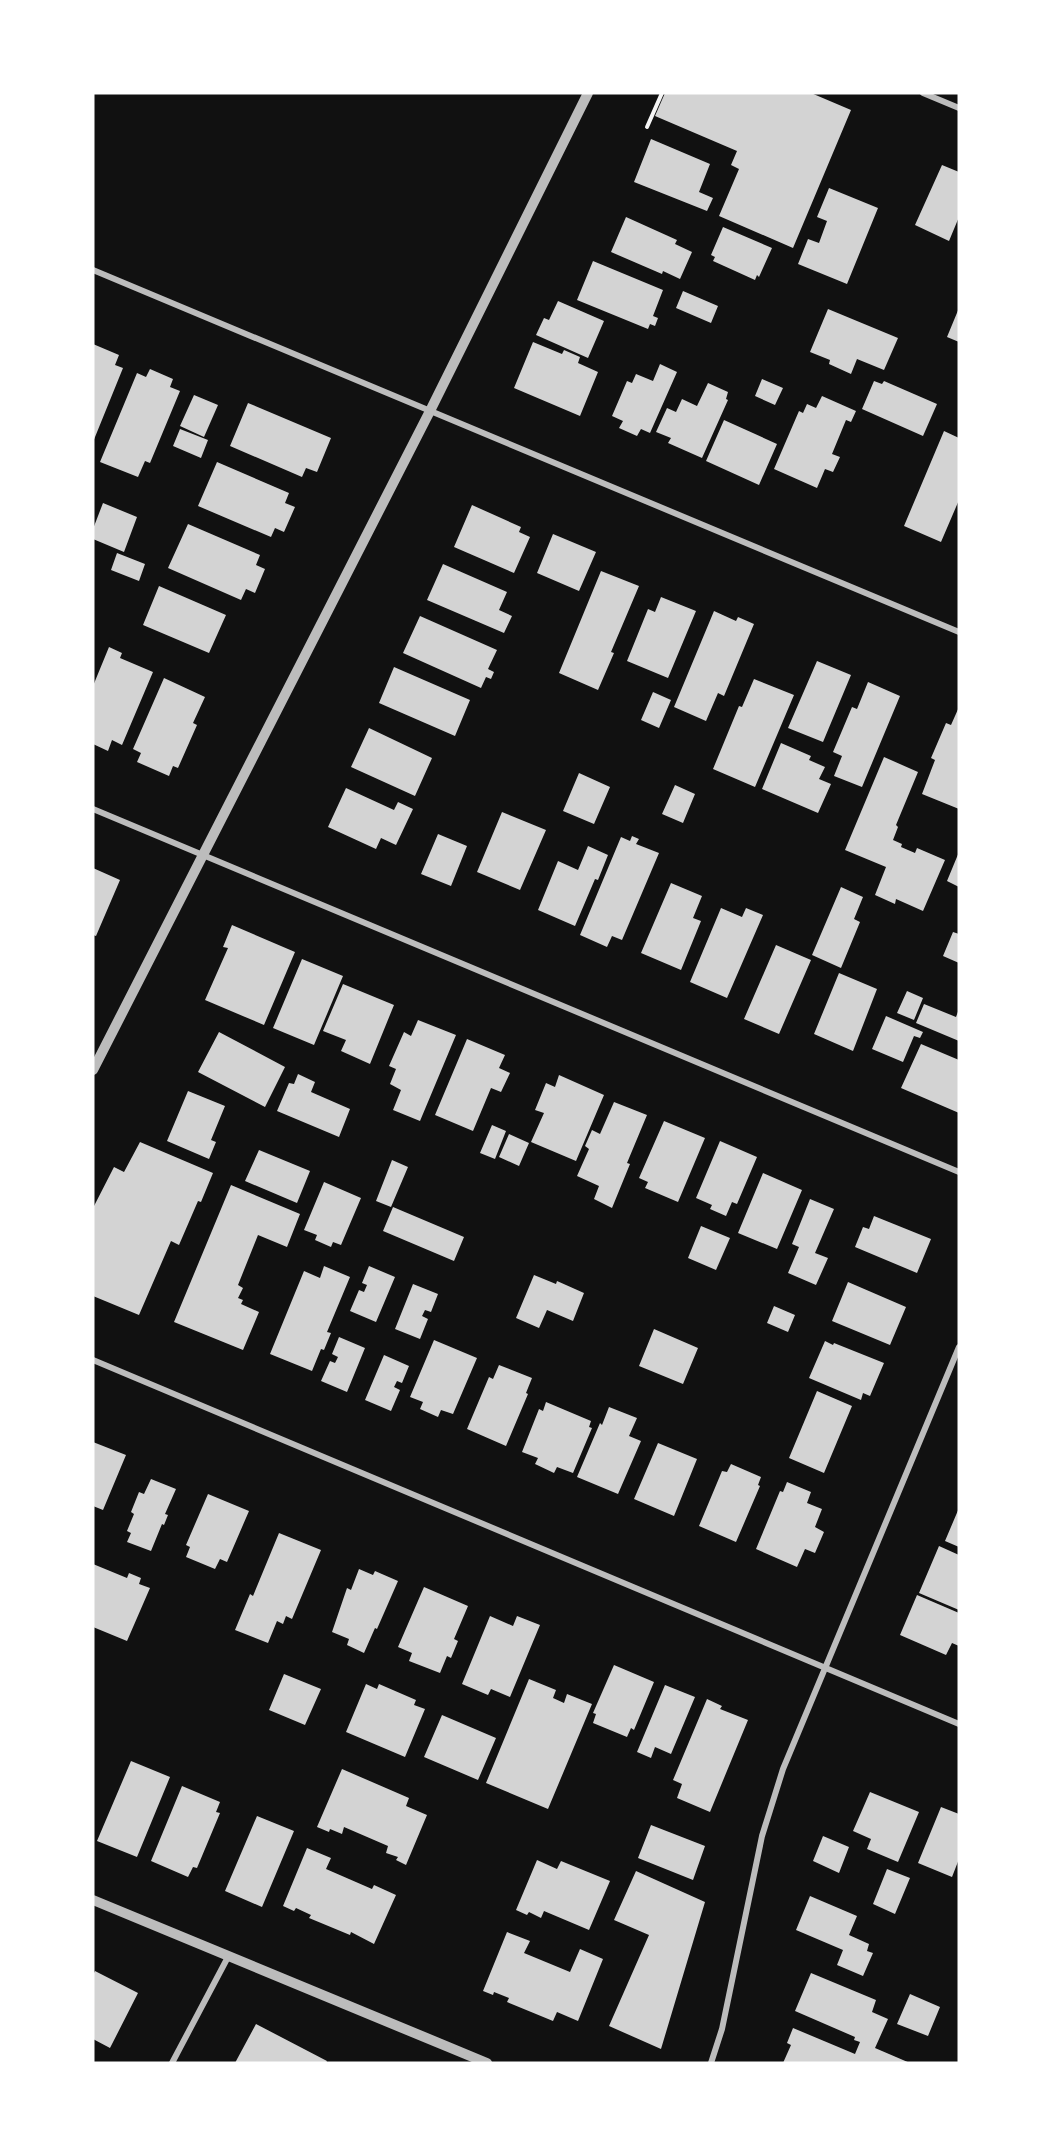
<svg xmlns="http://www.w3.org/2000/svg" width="1052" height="2156" viewBox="0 0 1052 2156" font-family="Raleway,sans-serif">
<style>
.building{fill:#d3d3d3}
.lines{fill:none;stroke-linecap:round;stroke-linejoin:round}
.path{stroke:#f5f5f5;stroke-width:4}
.minor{stroke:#bcbcbc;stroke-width:6}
.tertiary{stroke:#bcbcbc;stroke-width:10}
</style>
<rect width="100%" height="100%" fill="#111"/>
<!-- building -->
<path class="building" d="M665 93H811L851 110 793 248 719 216 739 169 731 165 737 151 655 116Z
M651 139 710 164 699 192 713 198 707 211 634 182Z
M942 165 959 172V217L949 241 915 225Z
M829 188 878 208 847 284 798 264 808 239 819 243 827 221 817 217Z
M626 217 677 240 675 244 692 252 680 279 663 271 662 274 611 252Z
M723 227 772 248 759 277 757 275 755 280 713 261 715 257 711 255Z
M593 261 663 290 653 316 658 318 655 326 650 324 648 329 577 300Z
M683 291 718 306 711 323 676 308Z
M558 301 604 321 588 358 536 335 544 318 549 320Z
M959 308V342L947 337Z
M828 309 898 338 884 370 857 359 851 374 829 364 830 360 810 352Z
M533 342 562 354 564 350 580 357 578 363 598 372 580 416 514 388Z
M93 344 119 355 115 365 123 368 93 442Z
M660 364 677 372 650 433 641 429 637 436 619 428 623 421 612 416 627 381 632 383 636 374 653 381Z
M150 369 173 379 170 387 180 391 150 463 145 461 138 477 100 462 137 373 146 377Z
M762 379 783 388 775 405 755 396Z
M874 381 882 384 884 381 937 404 923 436 862 409Z
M708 383 728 392 726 399 728 400 702 458 668 443 671 438 656 432 667 408 676 412 682 399 697 406Z
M194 395 218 405 204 437 180 426Z
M822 396 856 411 851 422 846 420 832 454 840 457 833 472 825 469 817 488 774 469 799 411 803 413 807 404 816 408Z
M248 403 331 438 317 472 306 468 302 477 230 446Z
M724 420 777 444 759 485 706 461Z
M180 429 208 440 201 458 173 446Z
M944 431 959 438V500L941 542 904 526Z
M217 462 289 493 285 503 295 507 284 532 275 528 271 537 198 506Z
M103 503 137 517 124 552 93 539V529Z
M472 505 521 527 519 532 530 537 514 573 454 547Z
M188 524 260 555 256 565 265 569 255 593 246 589 241 600 168 568Z
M553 534 596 552 579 591 537 573Z
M117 553 145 564 139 581 111 570Z
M443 564 507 592 499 610 512 616 504 633 427 600Z
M601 571 639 586 611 652 614 653 598 690 559 673Z
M159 586 226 615 209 653 143 625Z
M661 597 696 611 668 678 627 661 648 609 655 612Z
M714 611 736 621 738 617 754 624 724 696 718 693 706 721 674 707Z
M420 616 497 650 488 669 494 672 491 679 486 677 481 688 403 653Z
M109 647 122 653 120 658 153 672 122 745 112 740 108 751 93 744V686Z
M817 661 851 675 823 742 788 728Z
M394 667 470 700 455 736 379 703Z
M164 678 205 697 193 723 197 725 178 768 173 766 169 776 137 762 141 753 133 749Z
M754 679 794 695 755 787 713 769 739 706 742 707Z
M868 682 900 696 862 787 834 776 842 756 833 752 852 707 857 709Z
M653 692 671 700 659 728 641 720Z
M959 707V809L922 794 935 760 931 758 946 723 951 725Z
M369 728 432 758 415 796 351 767Z
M781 743 811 756 809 760 825 767 819 779 831 784 818 813 762 789Z
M884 757 918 772 896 825 898 827 893 840 902 844 901 847 915 853 917 848 945 860 923 911 896 899 895 904 875 895 886 867 845 850Z
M579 773 610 787 594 824 563 811Z
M675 785 695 794 683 823 662 814Z
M346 788 394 810 398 802 413 809 396 845 381 838 376 849 328 827Z
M502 812 546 830 520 890 477 872Z
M438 834 467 846 451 886 421 874Z
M632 836 639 839 636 844 659 853 622 940 612 936 607 947 580 935 621 837 630 841Z
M588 846 608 855 598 880 595 879 575 926 538 910 558 861 578 870Z
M959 852V887L947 881Z
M93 868 120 880 96 936 93 935Z
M671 883 702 896 693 918 701 921 681 970 641 953Z
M841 887 863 897 854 919 860 922 841 968 812 955Z
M721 908 742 917 746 908 763 915 727 998 690 982Z
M232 925 295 952 264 1025 205 1000 228 948 223 947Z
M953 932 959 934V963L943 956Z
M776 945 811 960 779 1034 744 1019Z
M302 959 343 976 314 1045 273 1028Z
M839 973 877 989 853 1051 814 1034Z
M343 984 394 1005 370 1064 341 1051 346 1040 323 1031Z
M907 991 923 998 914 1020 897 1013Z
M924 1004 956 1017 959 1009V1041L916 1023Z
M886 1016 923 1032 920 1038 914 1036 903 1062 872 1049Z
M418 1020 456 1035 420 1121 393 1110 401 1090 390 1084 396 1069 389 1066 404 1032 411 1036Z
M219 1032 285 1067 265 1107 198 1072Z
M467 1039 505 1055 499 1068 510 1073 501 1092 491 1088 473 1131 435 1115Z
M921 1044 959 1060V1113L901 1088Z
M298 1074 315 1082 311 1092 350 1109 339 1137 277 1111 289 1083 294 1084Z
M559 1075 604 1095 576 1161 531 1142 544 1113 535 1110 546 1083 555 1087Z
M188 1091 225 1106 211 1140 216 1142 209 1159 167 1141Z
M614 1102 647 1115 627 1163 630 1164 612 1208 594 1199 599 1186 577 1176 589 1149 585 1146 592 1130 600 1134Z
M664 1121 705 1138 678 1202 645 1188 648 1182 639 1178Z
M492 1125 506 1131 495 1159 480 1153Z
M509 1134 529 1143 519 1166 499 1157Z
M720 1141 757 1157 737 1204 732 1202 726 1216 710 1209 712 1205 696 1198Z
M140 1142 213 1173 201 1202 198 1201 179 1245 171 1241 139 1315 93 1296V1208L114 1167 124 1172Z
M259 1150 310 1171 297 1203 245 1181Z
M392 1160 408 1167 391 1207 376 1201Z
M763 1173 802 1190 777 1249 738 1233Z
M324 1182 361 1198 341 1245 333 1242 331 1247 315 1240 317 1235 304 1230Z
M231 1185 300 1214 287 1247 258 1235 238 1285 243 1288 238 1298 243 1300 241 1304 259 1312 243 1350 174 1322Z
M810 1199 834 1209 815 1253 828 1258 816 1285 788 1273 799 1247 792 1244Z
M393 1207 464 1237 454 1261 383 1231Z
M874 1216 931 1239 917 1273 855 1247 863 1227 869 1229Z
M701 1226 730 1238 716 1270 688 1258Z
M324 1266 350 1277 327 1332 331 1333 324 1350 321 1349 312 1371 270 1354 304 1271 320 1278Z
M369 1266 395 1277 376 1322 350 1311 359 1290 364 1292 367 1285 362 1283Z
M534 1275 556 1284 557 1281 584 1293 573 1321 547 1310 539 1328 516 1318Z
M848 1282 906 1307 890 1345 832 1321Z
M413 1284 438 1294 431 1312 425 1310 422 1316 428 1319 420 1339 395 1329Z
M774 1306 795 1315 788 1332 767 1323Z
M654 1329 698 1348 683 1384 639 1366Z
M339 1337 365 1348 347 1392 321 1381 330 1361 335 1363 338 1357 332 1354Z
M434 1340 477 1358 453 1414 441 1410 438 1417 420 1409 423 1402 410 1397Z
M825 1341 833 1345 834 1343 884 1363 870 1396 863 1393 861 1400 809 1378Z
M384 1355 409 1366 402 1383 397 1381 394 1387 400 1390 391 1411 365 1400Z
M499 1365 532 1378 526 1393 528 1394 506 1446 467 1429 489 1377 493 1379Z
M817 1391 852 1406 824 1473 789 1458Z
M546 1402 591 1421 589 1427 592 1428 573 1473 557 1467 554 1473 535 1464 538 1458 522 1452 539 1409 543 1411Z
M609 1407 637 1418 629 1436 641 1441 618 1494 577 1477 600 1423 602 1425Z
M93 1442 126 1455 103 1510 93 1506Z
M658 1443 697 1459 674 1516 634 1499Z
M731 1464 761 1477 758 1485 760 1486 736 1542 699 1526 722 1471 727 1472Z
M151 1479 176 1489 165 1514 168 1515 164 1525 162 1524 151 1551 127 1542 131 1533 127 1531 134 1514 131 1512 139 1492 144 1494Z
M787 1482 811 1492 807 1503 822 1509 815 1527 824 1532 815 1553 805 1549 797 1567 756 1549 780 1491 783 1492Z
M208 1494 249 1511 227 1562 220 1559 215 1569 186 1557 190 1547 186 1545Z
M959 1508V1547L945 1541Z
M279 1533 321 1550 292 1619 286 1616 283 1624 277 1621 268 1643 235 1630 250 1594 253 1596Z
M939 1546 959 1555V1610L919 1593Z
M93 1564 127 1578 129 1573 141 1578 139 1584 150 1588 127 1641 93 1627Z
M359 1569 373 1575 375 1571 398 1581 377 1629 375 1628 364 1653 347 1645 349 1639 332 1632 347 1588 351 1590Z
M424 1587 468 1606 454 1639 458 1641 451 1658 447 1656 440 1673 409 1661 412 1653 398 1647Z
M917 1595 959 1613V1646L952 1643 946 1655 900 1635Z
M490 1616 513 1626 517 1616 540 1625 510 1697 491 1689 488 1695 462 1684Z
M614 1665 654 1682 634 1730 631 1728 627 1737 593 1723 596 1714 593 1713Z
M284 1674 321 1689 305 1725 269 1710Z
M529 1679 556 1690 553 1698 564 1703 567 1694 592 1704 548 1809 486 1783Z
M366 1684 377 1689 379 1684 416 1700 414 1705 425 1709 405 1757 346 1732Z
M665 1685 695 1697 671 1754 655 1747 651 1758 637 1752Z
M707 1699 722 1706 720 1709 748 1720 710 1812 677 1798 682 1784 673 1780Z
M442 1715 496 1738 478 1780 424 1757Z
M131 1761 170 1777 137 1857 97 1841Z
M342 1769 409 1798 406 1806 427 1815 406 1865 396 1860 398 1857 386 1853 388 1846 344 1827 342 1834 330 1829 329 1832 317 1827Z
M182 1786 220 1802 216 1812 220 1813 197 1868 193 1867 188 1877 151 1861Z
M870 1792 919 1812 898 1862 867 1849 871 1839 853 1831Z
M941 1807 959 1814V1859L952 1877 918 1863Z
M257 1816 294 1831 262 1907 225 1891Z
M651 1825 705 1846 693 1880 638 1858Z
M823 1836 849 1847 839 1873 813 1861Z
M307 1848 331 1858 326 1869 372 1889 374 1885 396 1895 374 1944 351 1932 350 1935 309 1918 311 1915 296 1908 294 1911 283 1906Z
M537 1860 557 1869 561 1861 610 1881 589 1930 544 1911 541 1918 529 1912 527 1915 516 1910Z
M887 1869 910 1878 895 1914 873 1904Z
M636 1871 705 1902 661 2049 609 2026 649 1935 614 1920Z
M810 1896 857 1916 849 1935 869 1944 867 1951 873 1953 863 1976 837 1965 843 1950 796 1930Z
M507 1932 530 1941 524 1953 570 1972 580 1949 603 1959 578 2021 557 2012 553 2021 507 2002 509 1998 494 1992 493 1995 483 1991Z
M95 1971 138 1993 110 2048 93 2039V1975Z
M811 1973 876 2000 872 2012 888 2019 875 2048 910 2063H783L791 2045 787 2043 793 2028 855 2054 860 2042 854 2040 855 2037 795 2011Z
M910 1994 940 2007 928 2036 897 2024Z
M256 2024 327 2061 326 2063H235Z"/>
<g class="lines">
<!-- path -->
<path class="path" d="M647 127 662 93"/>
<!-- minor -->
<path class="minor" d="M923 93 959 108
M93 270 959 632
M93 809 959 1172
M93 1360 959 1724
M172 2063 228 1957
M711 2063 722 2029 762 1836 783 1769 959 1347"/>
<!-- tertiary -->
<path class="tertiary" d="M93 1070 430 411 588 93
M93 1900 487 2063"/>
</g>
<!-- border -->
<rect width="1052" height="2156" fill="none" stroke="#ffffff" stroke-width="189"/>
</svg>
